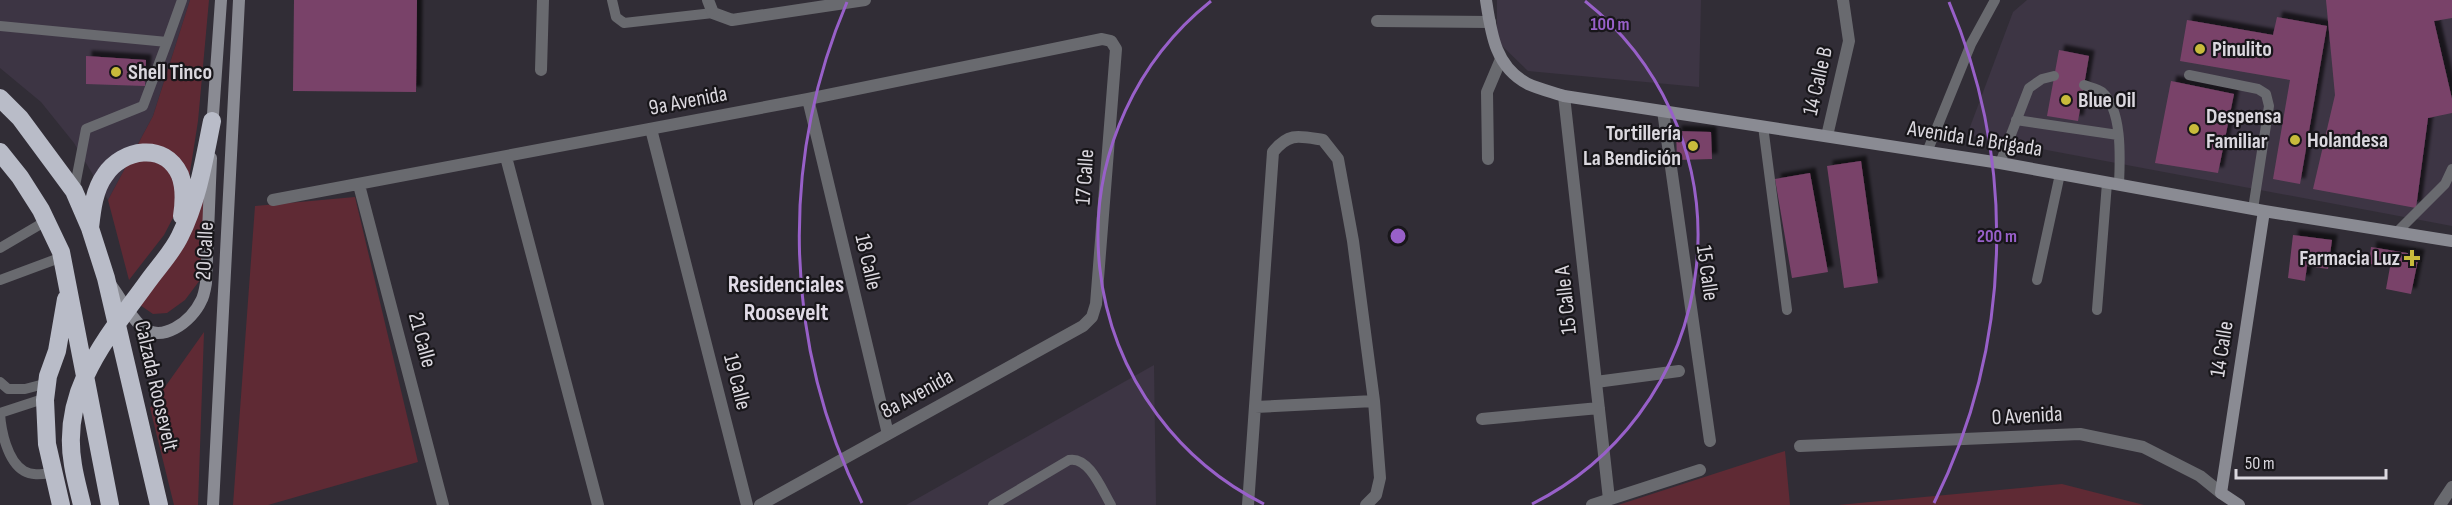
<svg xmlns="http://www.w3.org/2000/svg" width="2452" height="505" viewBox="0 0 2452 505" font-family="'Sofia Sans Condensed',sans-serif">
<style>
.built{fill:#3d3544}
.green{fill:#5f2a34}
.building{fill:#794369;filter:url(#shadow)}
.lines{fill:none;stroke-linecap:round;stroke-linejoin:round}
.lane{stroke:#696a6f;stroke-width:10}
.street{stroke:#696a6f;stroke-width:12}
.secondary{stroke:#8a8b93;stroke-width:12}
.highway{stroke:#b9bcc8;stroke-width:18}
.ring{fill:none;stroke:#9860c9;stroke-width:3}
.poi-dot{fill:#c8bb3b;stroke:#18161a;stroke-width:2}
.labels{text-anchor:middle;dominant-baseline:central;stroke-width:4.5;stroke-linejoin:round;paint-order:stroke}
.poi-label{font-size:22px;font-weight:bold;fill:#dbd8df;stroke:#18161a;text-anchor:start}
.street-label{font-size:22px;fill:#dbd8df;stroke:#18161a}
.neighbourhood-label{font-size:24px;font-weight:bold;fill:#e1dbe7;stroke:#18161a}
.centre{fill:#9860c9;stroke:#18161a;stroke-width:3}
.ring-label{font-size:18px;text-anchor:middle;font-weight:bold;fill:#9860c9;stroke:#18161a;stroke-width:4.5;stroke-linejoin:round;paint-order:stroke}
</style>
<defs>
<filter id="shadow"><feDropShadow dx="5.5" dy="-5.5" stdDeviation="1.5" flood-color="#0009"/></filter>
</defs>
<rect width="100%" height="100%" fill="#312d36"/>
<!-- built -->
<path class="built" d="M0 0H190L153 116 108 200 74 143 41 102 0 68Z
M1497 0H1701L1699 87 1528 71 1497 41Z
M2027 0H2452V226L1967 135 2013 12Z
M1154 365 1156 505H906Z"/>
<!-- green -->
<path class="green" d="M190 0H209L198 121 187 191 164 235 129 280 108 200 153 116Z
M207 188 200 280 185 300 167 313 153 314 140 305Z
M355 197 418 462 268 505H233L255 206Z
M204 332 198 505H174L150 408Z
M1785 451 1790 505H1618Z
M2062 484 2144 505H1838Z"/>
<!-- building -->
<path class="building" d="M294 0H417L416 92 293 91Z
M2326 0H2452V18L2434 21 2452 99V113L2428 118 2416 208 2313 189 2335 95Z
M2277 17 2327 26 2300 184 2273 179 2290 80 2180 61 2187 20 2273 35Z
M2059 50 2089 56 2078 121 2047 116Z
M86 56 146 60 145 86 86 84Z
M2171 81 2234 94 2218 173 2155 163Z
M1676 131 1711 132 1712 159 1677 160Z
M1861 161 1878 283 1844 288 1827 166Z
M1810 173 1828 272 1792 278 1775 179Z
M2293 235 2332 240 2328 269 2307 266 2305 281 2288 278Z
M2371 247 2419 255 2411 294 2386 289 2390 267 2369 264Z"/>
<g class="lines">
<!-- lane -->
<path class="lane" d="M612 0 616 17 624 23 713 13
M0 26 167 42 182 0
M2189 75 2258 89 2266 94 2269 106 2253 209
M2084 85C2089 87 2098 89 2102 92 2123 110 2120 160 2119 185
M2016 120 2118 135
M1763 126 1787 310
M1927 152 1971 44 1995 0
M2000 163 2029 88 2042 79 2054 76
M74 191 86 129 143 106 167 42
M2397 232 2445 184 2452 169
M0 248 46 221
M0 280 62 257
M2037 280 2060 174
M2097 310 2107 183
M0 382 8 389H25L48 383
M46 398 0 413C1 430 7 461 24 471 32 476 43 474 53 473
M993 505 1069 460C1089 456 1102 490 1111 505"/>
<!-- street -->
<path class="street" d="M708 0 713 13 732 20 865 0
M1377 21 1490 22
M541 70 543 0
M1564 96 1609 499
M808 99 888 434
M1663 111 1710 441
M651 129 747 505
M1827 136 1849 41 1843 0
M506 157 598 505
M1488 159 1487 92 1501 59
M359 185 443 505
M273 200 808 99 1102 39 1111 41 1116 49 1096 304 1092 317 1083 326 760 505
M1596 382 1679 371
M1255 407 1374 401
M1482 419 1599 408
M1800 446 2080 434 2143 447 2200 476 2221 493
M1248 505 1273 152C1289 132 1299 136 1323 140L1338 159 1353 241 1374 401 1380 478 1376 495 1366 505
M1592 505 1700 470
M2440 505 2452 487"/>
<!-- secondary -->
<path class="secondary" d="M1486 0C1491 33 1495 67 1528 84 1539 89 1552 92 1564 96L2000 163 2264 211 2452 241
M212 129 221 0
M110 284C120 297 129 315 141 326 161 345 192 321 201 301 204 296 205 289 206 283L211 158
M213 505 239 0
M2239 505 2221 493 2264 211"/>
<!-- highway -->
<path class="highway" d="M0 98 20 118 74 191 90 228 106 278 159 505
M0 152 20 177 41 210 61 252 110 505
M90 228C92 210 94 190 105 175 122 149 165 141 180 175 185 188 184 203 182 216
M61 505 47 444 45 400 48 376 57 351 66 299
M82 505C79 492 75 478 73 465 60 391 106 339 146 284 157 268 172 253 180 236 198 200 204 160 212 121"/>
</g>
<!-- distance rings -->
<g class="ring">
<path d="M1264 504A300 300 0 0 1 1211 1M1585 1A300 300 0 0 1 1532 504"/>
<path d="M862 503A599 599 0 0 1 847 2M1949 2A599 599 0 0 1 1934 503"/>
</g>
<!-- markers -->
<g class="poi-dot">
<circle cx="2200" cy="49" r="6"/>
<circle cx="116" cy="72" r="6"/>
<circle cx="2066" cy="100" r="6"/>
<circle cx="2194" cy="129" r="6"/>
<circle cx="2295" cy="140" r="6"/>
<circle cx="1693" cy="146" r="6"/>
<path d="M2409 249h6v6h6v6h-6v6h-6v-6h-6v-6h6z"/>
</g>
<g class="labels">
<!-- poi labels -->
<g class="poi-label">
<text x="2212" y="49">Pinulito</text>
<text x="128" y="72">Shell Tinco</text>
<text x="2078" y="100">Blue Oil</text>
<text x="2206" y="116">Despensa<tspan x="2206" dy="25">Familiar</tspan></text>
<text x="1681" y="133" text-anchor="end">Tortillería<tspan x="1681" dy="25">La Bendición</tspan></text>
<text x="2307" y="140">Holandesa</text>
<text x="2400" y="258" text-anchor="end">Farmacia Luz</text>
</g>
<!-- street labels -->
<g class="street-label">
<text transform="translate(1818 81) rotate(-77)">14 Calle B</text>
<text transform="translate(688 101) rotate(-11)">9a Avenida</text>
<text transform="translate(1975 139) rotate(9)">Avenida La Brigada</text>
<text transform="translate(1085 177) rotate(-86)">17 Calle</text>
<text transform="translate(205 251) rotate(-87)">20 Calle</text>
<text transform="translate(868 262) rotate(77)">18 Calle</text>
<text transform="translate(1707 273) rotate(82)">15 Calle</text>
<text transform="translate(1566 300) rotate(-96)">15 Calle A</text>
<text transform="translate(422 340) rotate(75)">21 Calle</text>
<text transform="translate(2222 349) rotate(-81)">14 Calle</text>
<text transform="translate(737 382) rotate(76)">19 Calle</text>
<text transform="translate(156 386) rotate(77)">Calzada Roosevelt</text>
<text transform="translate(917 394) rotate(-29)">8a Avenida</text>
<text transform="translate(2027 416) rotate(-3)">0 Avenida</text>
</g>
<!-- neighbourhood labels -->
<g class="neighbourhood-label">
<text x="786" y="284">Residenciales<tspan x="786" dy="28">Roosevelt</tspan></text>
</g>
</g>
<circle cx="1398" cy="236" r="9" class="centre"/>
<g class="ring-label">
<text x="1610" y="30">100 m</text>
<text x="1997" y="242">200 m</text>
</g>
<!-- scale -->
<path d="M2236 469v9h150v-9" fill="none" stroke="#dbd8df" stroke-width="3"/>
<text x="2245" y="469" font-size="18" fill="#dbd8df" stroke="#18161a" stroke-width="4.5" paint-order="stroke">50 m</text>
</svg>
